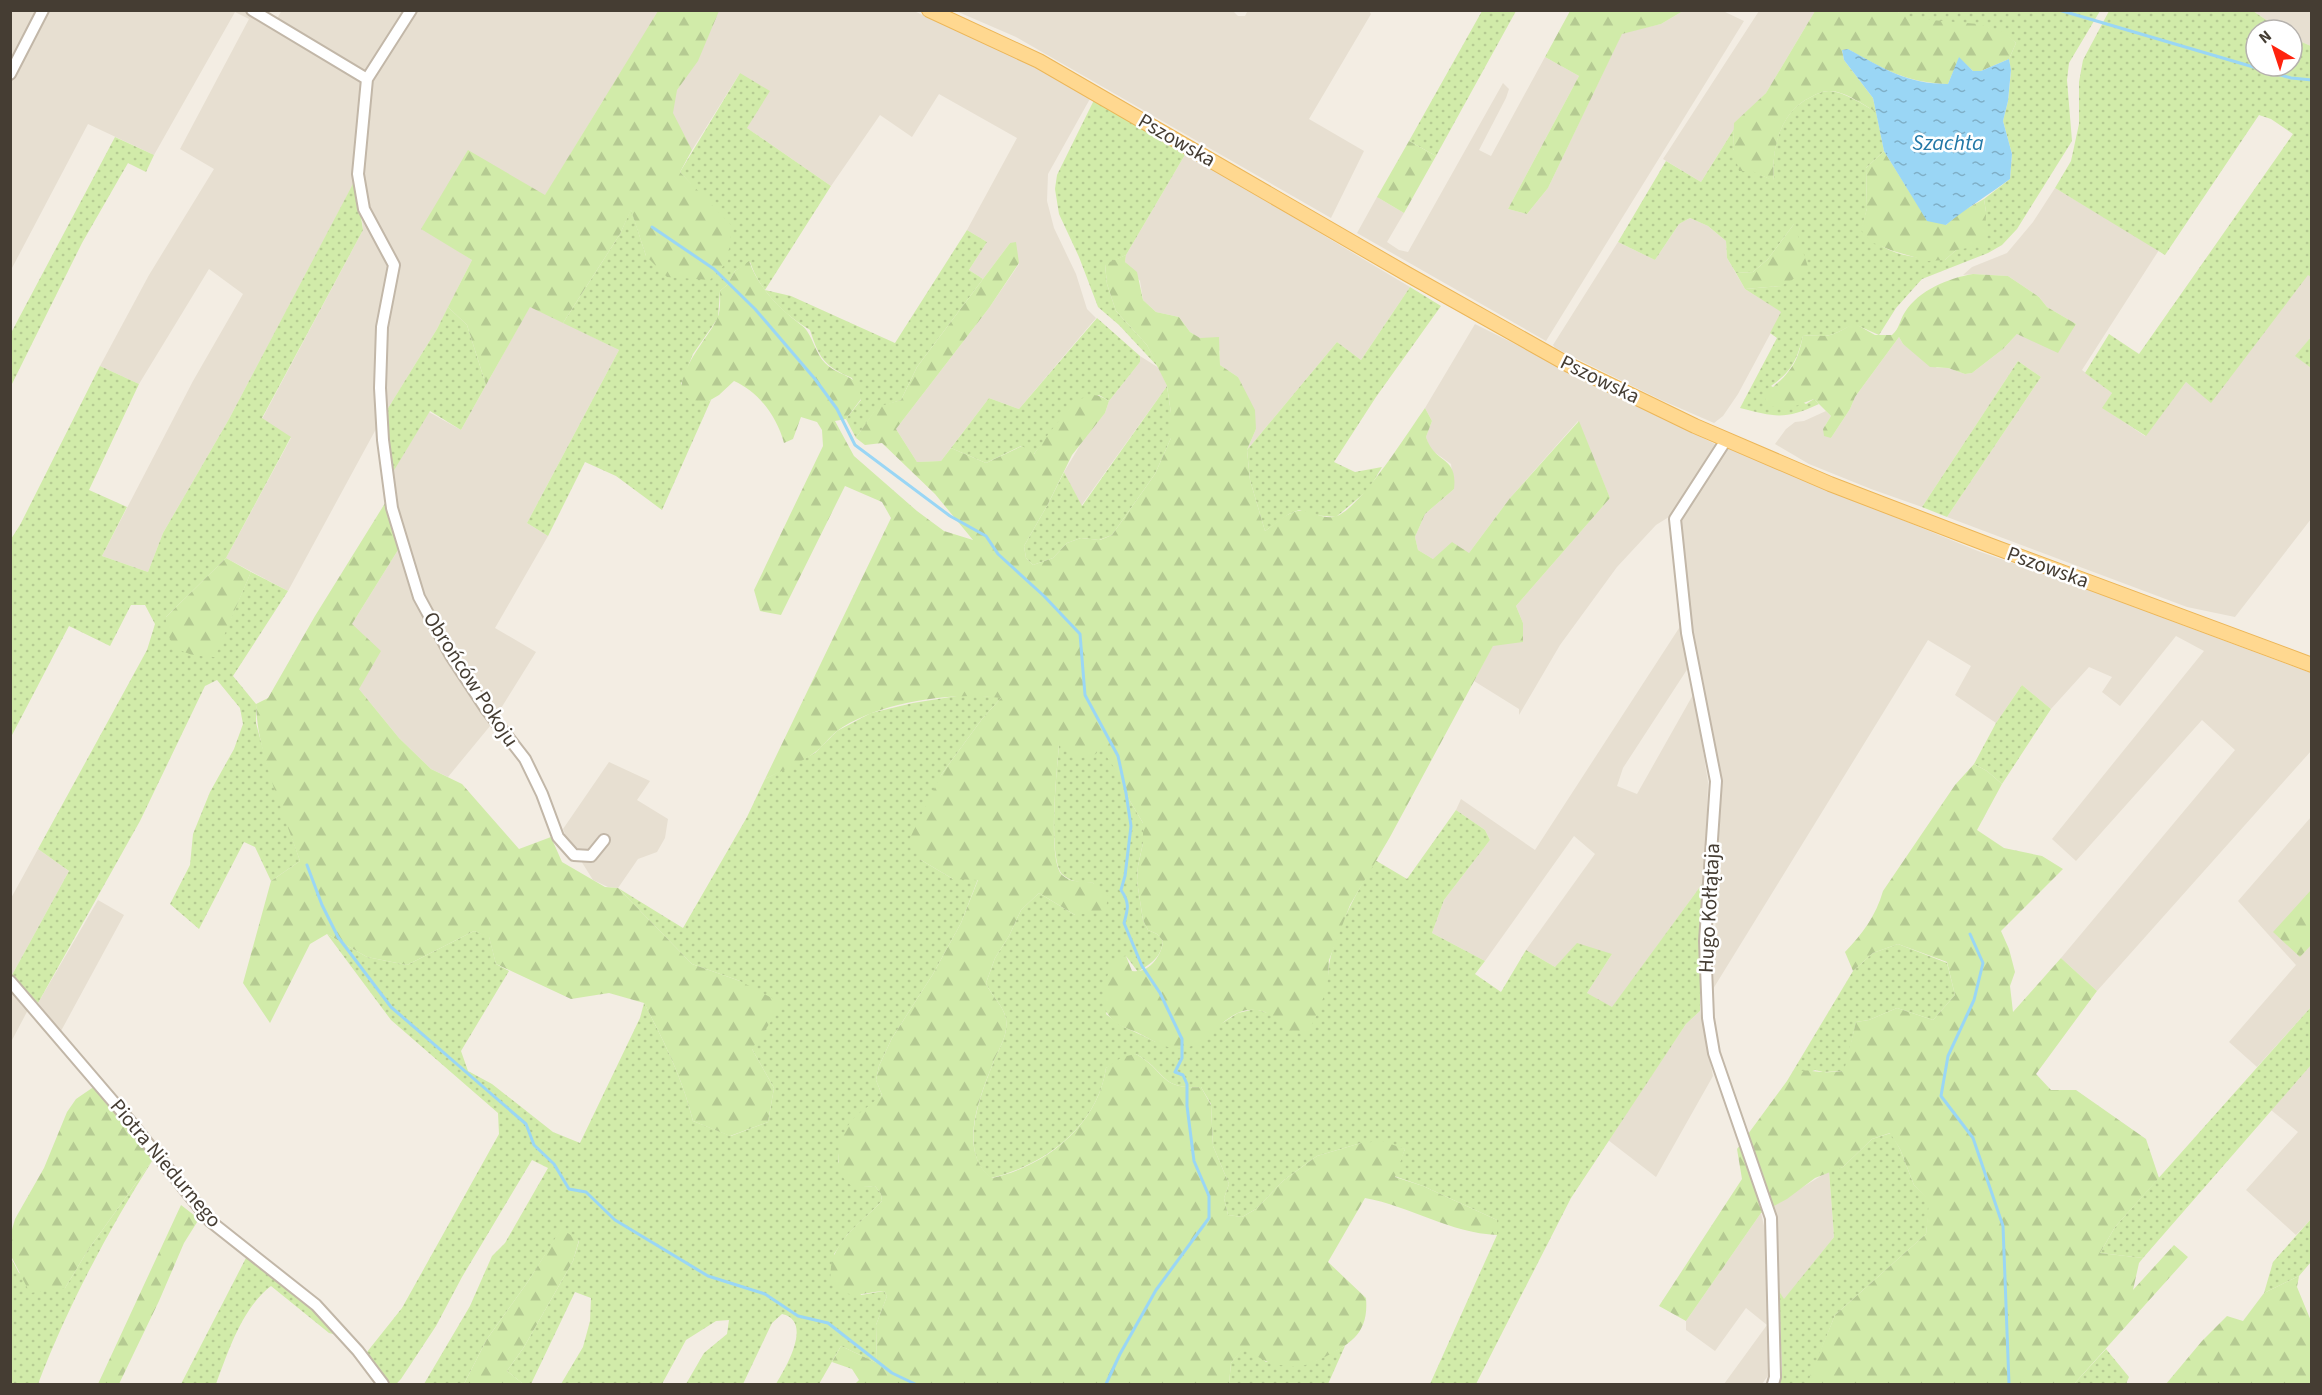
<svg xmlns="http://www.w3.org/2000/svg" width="2322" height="1395" viewBox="0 0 2322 1395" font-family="'Source Sans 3',sans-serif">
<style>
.residential{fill:#e7dfd1}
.grass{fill:url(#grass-dots)}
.forest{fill:url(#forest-firs)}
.water{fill:url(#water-ripples)}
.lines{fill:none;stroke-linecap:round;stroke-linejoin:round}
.stream{stroke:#9ad6f5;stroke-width:3}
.minor-casing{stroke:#c2b7a8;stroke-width:14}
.major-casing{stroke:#ecb658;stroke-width:16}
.minor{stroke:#fff;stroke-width:10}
.major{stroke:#ffd890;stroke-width:14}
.labels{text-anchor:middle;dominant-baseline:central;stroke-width:5;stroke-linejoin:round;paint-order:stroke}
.street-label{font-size:21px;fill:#453d33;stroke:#fff}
.water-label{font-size:22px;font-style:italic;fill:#2378a7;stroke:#fff}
</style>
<defs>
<pattern id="grass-dots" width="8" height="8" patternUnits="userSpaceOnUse" patternTransform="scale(1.5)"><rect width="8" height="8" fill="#d1eba9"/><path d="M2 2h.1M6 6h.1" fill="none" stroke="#b5ca92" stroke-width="1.8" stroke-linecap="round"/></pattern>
<pattern id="forest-firs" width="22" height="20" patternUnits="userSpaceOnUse" patternTransform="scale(1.5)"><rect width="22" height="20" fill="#d1eba9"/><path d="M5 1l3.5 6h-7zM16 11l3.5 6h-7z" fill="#b5ca92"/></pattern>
<pattern id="water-ripples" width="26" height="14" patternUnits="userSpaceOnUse" patternTransform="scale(1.5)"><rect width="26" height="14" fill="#9ad6f5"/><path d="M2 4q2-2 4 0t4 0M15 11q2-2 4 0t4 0" fill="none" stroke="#7fafc7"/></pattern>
</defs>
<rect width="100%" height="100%" fill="#f3ede3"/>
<!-- residential -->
<path class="residential" d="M282 10 914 11 1042 70 1091 97 1048 174 1047 201 1054 228 1076 274 1087 309 1096 318 1019 409 989 398 941 461 917 462 896 429 989 308 1019 264 1010 243 983 279 969 270 987 242 967 230 1017 138 939 94 912 137 880 115 831 186 747 128 740 73 692 150 604 99 545 196 422 228 472 260 437 329 382 418 288 591 226 558 291 438 262 419 363 230 358 175 229 419 163 533 148 572 102 556 193 381 243 294 209 269 139 384 100 366 149 275 214 169 180 149 249 19 235 12 154 155 88 124 12 268 11 267V11H252L274 24Z
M1232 10 1238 16H1245L1248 10 1369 11 1371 14 1309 119 1364 151 1331 218 1016 37 956 11Z
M1683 11H1723L1744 21 1546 341 1357 233 1377 197 1404 213 1387 242 1399 250 1408 252 1503 83 1509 89 1506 98 1479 150 1491 156 1545 57 1579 76 1508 209 1527 214 1548 188 1622 33 1661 24Z
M1759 11H1815L1766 93 1735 123 1734 129 1701 182 1663 159Z
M2253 11H2311V46L2292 38V30H2281Z
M1186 153 1410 287 1361 360 1337 342 1247 450 1256 429 1238 377 1220 365V351L1190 332 1179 317 1156 312 1143 300 1140 281 1125 262 1126 255Z
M2055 188 2159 250 2082 370 2112 393 2103 408 2145 436 2186 382 2211 402 2308 274 2311 277V337L2296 356 2311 368V519L2235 617 2187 607 1947 517 2041 377 2018 361 1922 507 1871 489 1809 464 1775 444 1786 429 1795 422 1804 421 1826 411 1831 416 1823 429 1831 438 1850 409 1855 397 1899 337 1903 344 1937 368H1948L1965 374 1972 373 2003 349 2017 334 2076 324 2047 307 2039 297 2008 276 1973 274 1963 275 1972 267 2007 253 2033 222Z
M1690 218 1708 226 1726 241 1727 258 1745 289 1782 312 1738 394 1723 416 1714 423 1661 400 1555 348 1553 345 1618 242 1655 260 1679 224Z
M530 306 619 350 527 523 548 536 495 628 536 652 490 726 448 777 431 769 399 738 359 689 352 624 398 550 378 446 387 443 393 471 429 412 461 430Z
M1475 324 1715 444 1672 515 1656 525 1617 567 1560 645 1519 715V709L1474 681 1493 645 1523 623 1516 606 1610 498 1578 421 1510 498 1469 553 1433 559 1418 550 1415 537 1425 514 1454 489 1451 464 1430 449 1426 437 1432 421 1425 408Z
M1140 356 1159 368 1167 386 1081 506 1064 472 1085 437 1105 413 1109 401 1140 362Z
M1727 448 1978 551 2081 587 2311 673V751L2097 991 2061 958 2235 750 2202 720 2076 861 2052 839 2204 651 2176 636 2120 706 2102 692 2112 677 2089 667 2051 709 2022 685 1996 723 1955 695 1971 666 1928 640 1713 989 1721 777 1691 629 1681 519Z
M1683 622 1690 665 1623 768 1617 786 1637 794 1694 693 1708 782 1705 880 1612 1008 1587 993 1612 954 1555 967 1526 950 1595 854 1574 836 1485 961 1432 933 1444 900 1490 840 1485 830 1456 810 1461 799 1535 850Z
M609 762 650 781 637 800 668 819 665 838 657 852 638 859 618 888 608 887 593 880 566 837 563 829Z
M2311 817V1007L2257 1067 2229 1042 2296 965 2238 901Z
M38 849 69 871 12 975 10 900Z
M98 900 124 915 61 1031 38 1003Z
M11 988 29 1008 11 1042Z
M1700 1011 1713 1076 1656 1177 1608 1140 1686 1024Z
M2311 1065V1219L2296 1235 2246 1190 2298 1132 2271 1110Z
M1829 1171 1834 1237 1784 1300 1779 1291 1776 1224 1772 1206Z
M1761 1213 1765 1230 1770 1373 1762 1384H1724L1767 1325 1746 1308 1715 1351 1686 1330V1321Z"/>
<!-- grass -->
<path class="grass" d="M1482 11H1516L1436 156 1409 141Z
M1896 11H2100L2069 63 2067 80 2072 141 2017 229 2002 245 1988 253 1922 279 1896 308 1879 335 1854 324C1844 329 1835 335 1824 336 1817 336 1811 335 1803 336 1797 360 1792 371 1771 386L1806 404 1814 399 1819 404C1785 420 1775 417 1740 408L1777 338 1770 333 1781 312 1745 289 1781 286 1794 224 1768 259 1753 272 1736 273 1727 258 1726 241 1708 226 1690 218 1679 224 1655 260 1618 242 1666 161 1701 182 1734 129 1733 149C1746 163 1755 175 1774 180 1771 149 1780 111 1811 97 1816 94 1823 91 1829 91 1845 92 1862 104 1876 112L1884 151 1866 168 1867 208 1862 229C1882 255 1913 258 1945 260L1956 250 1986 212 1984 199 2010 179 2012 154 2003 121 2008 101 2011 71 2009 59 2016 43C1982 11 1932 33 1896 11Z
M2109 11H2253L2281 30H2256V66H2292V38L2311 46V277L2308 275 2211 403 2186 382 2146 436 2102 408 2112 393 2085 373 2109 334 2139 354 2293 134 2271 119 2259 115 2165 255 2055 188 2071 161 2079 124V82L2083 60Z
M740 73 770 91 747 128 831 186 765 290 791 296 895 343 967 230 987 242 969 270 983 279 917 367 901 400 877 408 856 438 846 419 861 400 852 378C824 366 819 358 810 330 783 314 760 291 750 262L735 271 727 285 720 291 718 318 693 354 681 384 706 402 711 400 662 510 616 476 585 462 548 536 527 523 619 350 563 323 620 234 631 209 646 256 691 184 680 172Z
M1095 98 1186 153 1126 255 1105 265 1107 284 1116 311 1147 345 1159 368 1119 325 1098 307 1079 257 1059 214 1055 189 1057 175Z
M115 137 154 155 146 172 128 163 82 243 11 386V333Z
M355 180 363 230 262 418 291 437 226 558 166 617 214 657 251 572 288 591 233 676 256 704V723L267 764 300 861 271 881 255 847 244 842 199 929 170 904 190 865 193 834 210 792 234 749 243 724 240 708 217 680 205 686 140 821 38 1003 12 975 69 871 38 849 147 650 155 624 145 605H131L110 646 69 626 11 737V539L20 525 100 366 139 384 89 490 127 507 102 556 148 572 163 533 229 419Z
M1410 287 1441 306 1376 397 1334 462 1355 472 1382 467 1369 489 1336 517 1313 515 1299 510 1289 514 1265 531 1250 480 1247 450 1337 342 1361 360Z
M448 307 467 325 486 385 461 430 430 411 393 472 387 443 385 413 437 329Z
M1097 318 1140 356V362L1109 401 1099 395 1070 409 1033 455 1021 446 986 463 951 448 989 398 1019 409Z
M2311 337V368L2295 356Z
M2018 361 2041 377 1947 517 1922 507Z
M1167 386 1171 413V438L1155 474 1112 535 1099 540 1081 538 1067 543 1053 558 1033 565 1026 558 1024 546 1048 504 1064 472 1082 506Z
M2022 685 2051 709 2002 784 1987 771 1974 764 1996 723Z
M963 695 1002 697 982 719 941 775 921 860 953 879H978L961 923 933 974 892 1038 879 1066 876 1080 882 1095C858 1118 841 1126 838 1162L859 1187 875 1186 881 1194 882 1201 847 1235 834 1254 861 1295 884 1291 887 1296 876 1325 877 1363 841 1346 819 1384H776C785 1369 814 1321 782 1314L772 1323 743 1384H686L704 1353 727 1334 729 1320 716 1321 686 1340 662 1384H561L583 1347 590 1321 591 1298 575 1292 531 1384H521L522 1383 507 1371 524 1347 573 1261 579 1241 561 1230 527 1283 487 1339 464 1384H424L470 1306 492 1256 505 1243 548 1168 532 1160 462 1277 436 1326 401 1379 396 1384H390L367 1352 402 1308 499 1134 498 1113 391 1020 327 934 367 957 407 965 474 931 489 936 496 964 509 971 461 1051 468 1071 492 1084 553 1132 580 1143 640 1018 644 1003C664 1041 683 1080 693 1121L731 1136 768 1122 774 1088 752 1049 740 981 692 964 618 888 683 928 747 817 765 779 815 753 837 731 871 713 913 703Z
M1059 745 1100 746 1123 778 1130 801 1143 823V843L1138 866 1137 881 1143 920 1148 930 1157 934 1163 941C1161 958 1151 963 1138 972L1126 956 1106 1014 1120 1025 1156 1042 1200 1041 1216 1027 1238 1013 1255 1009 1271 1014 1279 1022 1328 976C1330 937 1357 894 1375 860L1407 879 1456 810 1485 830 1490 840 1444 900 1432 933 1485 961 1475 974 1501 992 1526 950 1555 967 1577 943 1612 954 1587 993 1612 1007 1705 880 1700 937V1011L1686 1024 1571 1198 1476 1384H1430L1497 1235V1220L1423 1186 1394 1176 1405 1149 1361 1143 1317 1156 1284 1180 1256 1209 1242 1217 1228 1215 1224 1198 1229 1184 1213 1146 1211 1104 1201 1087C1159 1090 1167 1071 1136 1054L1106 1068C1098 1125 1046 1165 991 1178 956 1151 982 1092 995 1058 1001 1046 1008 1033 1006 1019 1004 1006 991 996 986 983L995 958 1009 936 1021 910 1039 893 1075 915 1094 883C1083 882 1072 883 1063 875 1047 860 1057 769 1059 745Z
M1898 944 1947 963 1955 995 1933 1020 1897 1008 1869 1020 1856 1022 1845 1071 1823 1072 1815 1070 1787 1081 1853 971 1873 953Z
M2311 1007V1065L2143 1258 2100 1253 2115 1227Z
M1891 1133 1900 1149 1914 1185 1930 1201 1926 1234 1835 1315 1808 1384H1779L1782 1371 1779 1291 1784 1299 1834 1237 1829 1171 1843 1167 1872 1139Z
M154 1158C109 1229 68 1305 38 1384H11L10 1256 19 1273 65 1288 88 1250Z
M2311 1219V1262L2299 1276 2264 1293 2273 1262Z
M247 1256 314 1310 337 1335 329 1333 271 1286C242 1308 228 1352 216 1384H181Z
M1345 1346 1328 1384H1229L1231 1363 1243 1348 1256 1353 1266 1362 1315 1361Z
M2106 1349 2129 1377 2126 1384H2074Z"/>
<!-- forest -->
<path class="forest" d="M658 11H719L698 61 677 90 673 113 692 150 680 172 732 226 728 261 710 280 667 277 646 256 631 210 620 234 563 323 530 307 486 385 467 325 448 307 472 260 421 229 468 150 545 195Z
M1570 11H1683L1661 24 1622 34 1548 188 1527 214 1508 209 1579 76 1545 57Z
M1815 11H1895L1912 17 1931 20 1978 24 2004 32 2016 43 2009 59 1981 71H1973L1959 58 1948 84C1907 83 1883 69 1848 49L1842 50 1844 60 1873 98 1876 112C1862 104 1845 91 1829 91 1823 91 1816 94 1811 97 1780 111 1771 150 1774 181L1752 171H1739L1733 148 1734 123 1766 93Z
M1409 141 1436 156 1404 213 1377 197Z
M1884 151 1912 196 1946 225 1961 212 1984 199 1986 212 1985 245 1956 250 1945 260 1928 261 1893 251 1871 242 1861 230 1867 208 1866 168Z
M1794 224 1809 270 1781 286 1745 289 1736 273 1753 272 1768 259Z
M1016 242 1019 263 989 308 896 429 917 462 941 461 951 448 986 463 1022 446 1034 454C1045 439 1070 402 1087 396 1096 393 1102 397 1109 401L1105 413 1072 455 1048 504 1024 546 1026 558 1033 565 1053 558 1067 543 1081 538 1100 540 1112 535 1155 474 1171 438V413L1167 386 1147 345 1116 311 1107 284 1105 264 1126 255 1125 262 1137 272 1143 300 1156 312 1179 317 1190 332 1200 338 1219 337 1220 365 1238 377 1255 410 1256 429 1247 450 1250 480 1265 531C1275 524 1285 514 1297 511 1309 509 1324 521 1337 516 1362 506 1408 432 1425 408L1432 421 1426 437C1435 465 1458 455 1454 489L1425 514 1415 537 1418 550 1433 559 1452 542 1469 553 1510 498 1579 421 1610 498 1516 606 1523 623V642L1493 646 1390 837 1350 905 1329 960 1328 979 1321 1006 1308 1032 1288 1033C1279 1023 1271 1011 1256 1010 1226 1007 1211 1043 1185 1048 1169 1051 1156 1042 1142 1035 1135 1031 1128 1029 1121 1026 1093 1010 1104 981 1115 958L1126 956 1132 971C1149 974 1162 955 1163 941L1157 934 1148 930 1143 920 1137 881 1138 866 1143 843V823L1130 801 1122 779 1100 747 1096 754 1077 759 1059 745C1057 769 1047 859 1062 875 1072 884 1082 880 1093 883 1098 884 1104 891 1108 894L1106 910 1075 915 1039 893 1021 910 1009 936 995 958 986 983C991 996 1004 1006 1006 1019 1008 1033 1001 1046 995 1058 982 1092 955 1151 992 1178 1046 1166 1098 1125 1106 1068L1122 1057 1136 1054C1166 1071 1159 1090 1201 1087L1211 1105 1213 1146 1229 1184 1224 1198 1228 1215 1242 1217 1256 1209 1284 1180 1317 1156 1361 1143 1382 1141 1405 1149 1395 1177 1423 1186 1497 1220V1235C1450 1233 1410 1206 1365 1198L1328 1262 1366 1298C1369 1333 1351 1344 1323 1358 1315 1361 1305 1367 1296 1366 1288 1366 1276 1365 1268 1362 1261 1360 1253 1352 1243 1349L1231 1363 1229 1384H855L859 1380 852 1369 832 1362 841 1346 877 1363 876 1325 887 1296 884 1291C864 1292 845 1302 831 1282 826 1245 859 1225 882 1201L881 1194 875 1186C868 1186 858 1189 852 1186 829 1173 839 1134 853 1119 862 1110 873 1103 882 1095L876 1080 879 1066 892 1038 933 974 961 923 978 880 953 879 921 860 912 846 910 838 941 775 982 719 1001 698C954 691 877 702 837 731 829 737 823 747 814 753 800 763 781 771 765 779L891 518 882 502 845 486 781 615 760 611 754 590 823 446 822 430 817 422 801 417 793 439 784 443C777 417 759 392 734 381L719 395 707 402C700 401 688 401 684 395 672 377 710 335 717 319 721 311 720 300 720 291L727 285 735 271 749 261C757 283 772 301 790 316 795 321 803 325 807 331 814 341 816 354 825 363 841 379 859 372 861 399L846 419 835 421 854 456 917 511 944 531 973 540 935 494 882 443 865 445 856 438 877 407 901 400 917 367 1010 243Z
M1973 274 2008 276 2039 297 2047 307 2076 324 2058 353 2017 334 2003 349 1972 373 1965 374 1948 368 1930 367 1903 344 1899 337 1855 397 1850 409 1831 438 1824 436 1823 429 1831 416 1814 399 1793 407H1767L1765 397C1771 386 1781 382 1788 372 1797 362 1800 349 1803 336 1811 335 1817 336 1824 336 1835 335 1844 329 1854 323L1875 335H1892C1900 328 1899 321 1905 312 1919 290 1949 278 1973 274Z
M387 500 398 550 352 624 381 651 359 689 399 738 431 769 462 784 519 849 551 837 562 862 605 887 618 888 692 964 740 981 783 1004 752 1049 774 1088 768 1122 730 1136 693 1121C683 1080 664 1041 644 1003L609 993 571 999 496 964 489 937 474 931 407 965 367 957 327 934 310 944 270 1023 243 983 271 881 300 861C284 814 257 753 256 704L268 698 315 616Z
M226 558 251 572 215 657C185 656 166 651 166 617Z
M1974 764 1987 771 2002 784 1977 830 2004 848 2042 856 2063 869 2001 931 2009 949 2015 972 2010 986 2013 1012 2061 958 2097 991 2036 1074 2051 1090H2076L2146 1139 2159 1178 2115 1227 2100 1253 2143 1258 2139 1263 2133 1290 2174 1245 2188 1257 2074 1384H1807L1835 1315 1926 1234 1929 1201 1914 1185 1900 1149 1890 1133 1872 1139 1843 1167 1815 1178 1787 1199 1761 1213 1686 1321 1659 1306 1742 1179 1737 1149 1787 1081C1802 1066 1805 1071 1824 1072 1830 1073 1838 1071 1844 1071L1856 1022 1869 1020 1897 1008 1933 1020 1955 995 1947 962 1898 944 1873 953 1853 971 1845 952C1862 934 1876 916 1883 891L1955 785Z
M2311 890V945L2300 957 2273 932Z
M95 1086 154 1158 88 1250 65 1288 30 1293 11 1256V1233L15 1219 44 1168 67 1112 76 1099Z
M181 1205 199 1219 184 1243 159 1301 119 1384H98Z
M561 1229 579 1240 573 1261 524 1347 507 1371 522 1383 464 1384 487 1339 527 1283Z
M2299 1276 2297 1287 2311 1321V1384H2166L2202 1341 2227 1316 2243 1321 2264 1293Z"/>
<!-- water -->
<path class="water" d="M1848 49C1883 68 1907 84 1948 84L1959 57 1973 71H1981L2009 59 2011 70 2008 101 2003 121 2012 154 2010 179C1989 195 1966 208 1946 225L1927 221 1884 151 1873 98 1844 60 1842 50Z"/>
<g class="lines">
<!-- stream -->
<path class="stream" d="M2059 10 2291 78 2312 80
M652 227 714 269 755 309 815 379 837 409 855 445 950 516 986 536 998 554 1044 596 1080 634 1085 695 1118 756 1126 793 1131 826 1125 876 1121 890C1130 903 1128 909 1124 923L1142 966 1160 993 1182 1039V1058L1175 1072 1183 1075 1187 1084V1106L1194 1161 1209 1196V1218L1156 1290 1120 1354 1106 1384
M307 865 322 905 338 937 391 1007 526 1124 534 1145 554 1164 569 1189 586 1192 615 1220 708 1276 765 1294 798 1316 828 1323 892 1373 915 1384
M1970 934 1983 963 1974 1000 1948 1056 1941 1096 1973 1138 2003 1226 2009 1384"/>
<defs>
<path id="minor" d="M252 10 367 79
M411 10 367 79 358 174 364 209 394 265 382 327 380 388 383 440 392 508 419 597 451 656 486 709 525 759 542 794 558 837 574 855 591 856 604 840
M10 74 43 10
M1726 440 1675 519 1687 633 1716 781 1705 941 1708 1018 1714 1053 1771 1218 1775 1377 1773 1384
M10 981 129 1120 210 1221 316 1305 358 1351 383 1384"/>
<path id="major" d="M929 10 1039 61 1407 274 1569 365 1695 426 1830 484 1989 545 2312 665"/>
</defs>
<!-- minor casing -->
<use href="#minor" class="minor-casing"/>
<!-- major casing -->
<use href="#major" class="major-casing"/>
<!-- minor -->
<use href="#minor" class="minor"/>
<!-- major -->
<use href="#major" class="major"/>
</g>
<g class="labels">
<!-- street labels -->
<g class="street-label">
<text transform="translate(1177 140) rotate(30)">Pszowska</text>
<text transform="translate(1600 379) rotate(26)">Pszowska</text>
<text transform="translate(2048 567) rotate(20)">Pszowska</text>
<text transform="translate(471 679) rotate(57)">Obrońców Pokoju</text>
<text transform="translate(1709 908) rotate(-87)">Hugo Kołłątaja</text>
<text transform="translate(166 1163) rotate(50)">Piotra Niedurnego</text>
</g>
<!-- water labels -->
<g class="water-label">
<text x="1948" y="143">Szachta</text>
</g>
</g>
<!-- border -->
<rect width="2322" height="1395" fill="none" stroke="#453d33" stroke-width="24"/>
<!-- north arrow -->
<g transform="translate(2274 48) rotate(321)"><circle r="28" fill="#ffffff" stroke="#b5b1ad" stroke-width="1.5"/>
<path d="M0-4.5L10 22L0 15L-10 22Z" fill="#ff230e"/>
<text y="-9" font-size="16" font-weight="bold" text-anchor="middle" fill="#453d33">N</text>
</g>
</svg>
